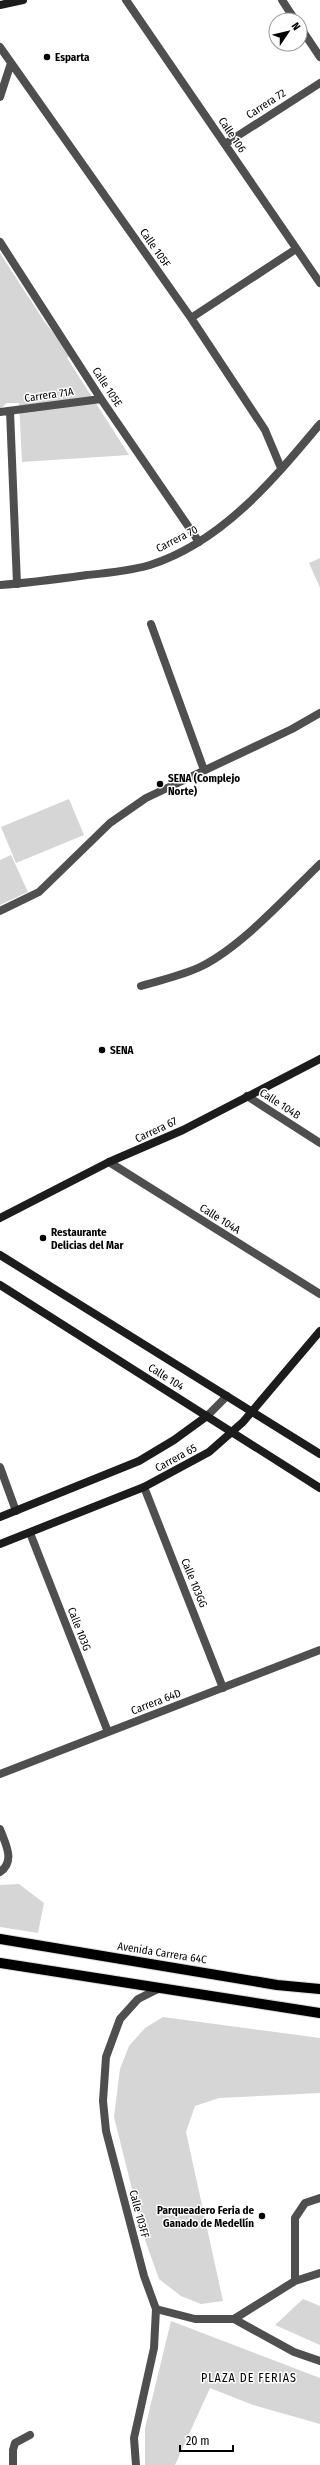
<svg xmlns="http://www.w3.org/2000/svg" width="320" height="2465" viewBox="0 0 320 2465" font-family="'Fira Sans Condensed',sans-serif">
<style>
.green{fill:#d6d6d6}
.lines{fill:none;stroke-linecap:round;stroke-linejoin:round}
.primary-casing{stroke:#dbdbdb;stroke-width:12}
.service{stroke:#4f4f4f;stroke-width:8}
.minor{stroke:#4f4f4f;stroke-width:8}
.tertiary{stroke:#4f4f4f;stroke-width:8}
.secondary{stroke:#1c1c1c;stroke-width:8}
.primary{stroke:#000;stroke-width:10}
.poi-dot{fill:#000;stroke:#fff;stroke-width:1.5}
.labels{text-anchor:middle;dominant-baseline:central;stroke-width:3;stroke-linejoin:round;paint-order:stroke}
.poi-label{font-size:11px;font-weight:bold;fill:#000;stroke:#fff;text-anchor:start}
.street-label{font-size:11px;fill:#000;stroke:#fff}
.neighbourhood-label{font-size:12px;letter-spacing:1px;fill:#000;stroke:#fff}
</style>
<rect width="100%" height="100%" fill="#fff"/>
<!-- green -->
<path class="green" d="M0 253 44 321 71 355 67 358 129 455 22 462 19 403H7L0 409Z
M320 558V588L309 563Z
M69 799 84 835 16 863 1 827Z
M11 855 28 892 0 905V860Z
M19 1884 44 1903 38 1933 0 1927V1885Z
M163 2017 320 2038V2093L219 2098 195 2106 186 2132 223 2301 201 2304 181 2296 159 2279 144 2237 114 2117 120 2069 129 2046 145 2028Z
M303 2299 320 2306V2345L275 2325Z
M171 2321 320 2378V2424L253 2405 210 2388 175 2465H145V2428Z"/>
<g class="lines">
<defs>
<path id="primary" d="M0 1939 277 1985 320 1989
M0 1963 320 2013"/>
</defs>
<!-- primary casing -->
<use href="#primary" class="primary-casing"/>
<!-- service -->
<path class="service" d="M151 624 204 770
M0 911 39 892 110 823 146 798 292 729 320 713
M141 986C161 980 184 975 202 966 243 945 286 897 320 864
M295 2281V2218L305 2203 320 2198
M156 2309 195 2319H234L295 2281 320 2273
M234 2319 294 2352 320 2361
M13 2465V2450L15 2443 30 2435"/>
<!-- minor -->
<path class="minor" d="M126 0 320 283
M282 0 295 20
M300 27 320 57
M0 47 191 318 265 430 281 468
M0 97 11 63
M225 144 320 83
M0 242 101 399 199 542
M191 318 296 249
M10 411 17 584
M0 412 101 399
M247 1096 320 1143
M109 1162 320 1294
M0 1467 16 1511
M144 1487 223 1688
M30 1533 108 1732
M0 1774 320 1650
M0 1829C5 1843 16 1861 0 1872
M136 2465 134 2438 154 2348 156 2309 144 2276 106 2131 103 2101 106 2057 120 2019 138 1999 160 1988"/>
<!-- tertiary -->
<path class="tertiary" d="M0 585C29 583 58 579 87 575 108 573 130 571 150 565 222 542 273 480 320 424
M207 1416 227 1396"/>
<!-- secondary -->
<path class="secondary" d="M0 5 23 0
M0 1218 109 1162 183 1130 320 1059
M0 1255 320 1454
M0 1285 320 1488
M0 1517 139 1461 174 1440 207 1416
M0 1544 144 1487 209 1452 243 1422 320 1331"/>
<!-- primary -->
<use href="#primary" class="primary"/>
</g>
<!-- markers -->
<g class="poi-dot">
<circle cx="47" cy="57" r="4"/>
<circle cx="160" cy="784" r="4"/>
<circle cx="102" cy="1050" r="4"/>
<circle cx="43" cy="1238" r="4"/>
<circle cx="262" cy="2216" r="4"/>
</g>
<g class="labels">
<!-- poi labels -->
<g class="poi-label">
<text x="55" y="57">Esparta</text>
<text x="168" y="778">SENA (Complejo<tspan x="168" dy="13">Norte)</tspan></text>
<text x="110" y="1050">SENA</text>
<text x="51" y="1232">Restaurante<tspan x="51" dy="13">Delicias del Mar</tspan></text>
<text x="254" y="2210" text-anchor="end">Parqueadero Feria de<tspan x="254" dy="13">Ganado de Medellín</tspan></text>
</g>
<!-- street labels -->
<g class="street-label">
<text transform="translate(266 104) rotate(-33)">Carrera 72</text>
<text transform="translate(232 135) rotate(56)">Calle 106</text>
<text transform="translate(155 248) rotate(55)">Calle 105F</text>
<text transform="translate(107 387) rotate(57)">Calle 105E</text>
<text transform="translate(49 395) rotate(-8)">Carrera 71A</text>
<text transform="translate(177 539) rotate(-27)">Carrera 70</text>
<text transform="translate(280 1104) rotate(33)">Calle 104B</text>
<text transform="translate(156 1130) rotate(-25)">Carrera 67</text>
<text transform="translate(220 1219) rotate(32)">Calle 104A</text>
<text transform="translate(166 1377) rotate(32)">Calle 104</text>
<text transform="translate(176 1458) rotate(-29)">Carrera 65</text>
<text transform="translate(194 1583) rotate(68)">Calle 103GG</text>
<text transform="translate(79 1629) rotate(69)">Calle 103G</text>
<text transform="translate(156 1702) rotate(-21)">Carrera 64D</text>
<text transform="translate(162 1953) rotate(9)">Avenida Carrera 64C</text>
<text transform="translate(139 2214) rotate(75)">Calle 103FF</text>
</g>
<!-- neighbourhood labels -->
<g class="neighbourhood-label">
<text x="249" y="2378">PLAZA DE FERIAS</text>
</g>
</g>
<!-- north arrow -->
<g transform="translate(288 32) rotate(55)"><circle r="19" fill="#ffffff" stroke="#999999"/>
<path d="M0-3L7 15L0 10L-7 15Z" fill="#000000"/>
<text y="-6" font-size="11" font-weight="bold" text-anchor="middle" fill="#000000">N</text>
</g>
<!-- scale -->
<path d="M180 2445v6h53v-6" fill="none" stroke="#000000" stroke-width="2"/>
<text x="186" y="2445" font-size="12" fill="#000000" stroke="#ffffff" stroke-width="3" paint-order="stroke">20 m</text>
</svg>
